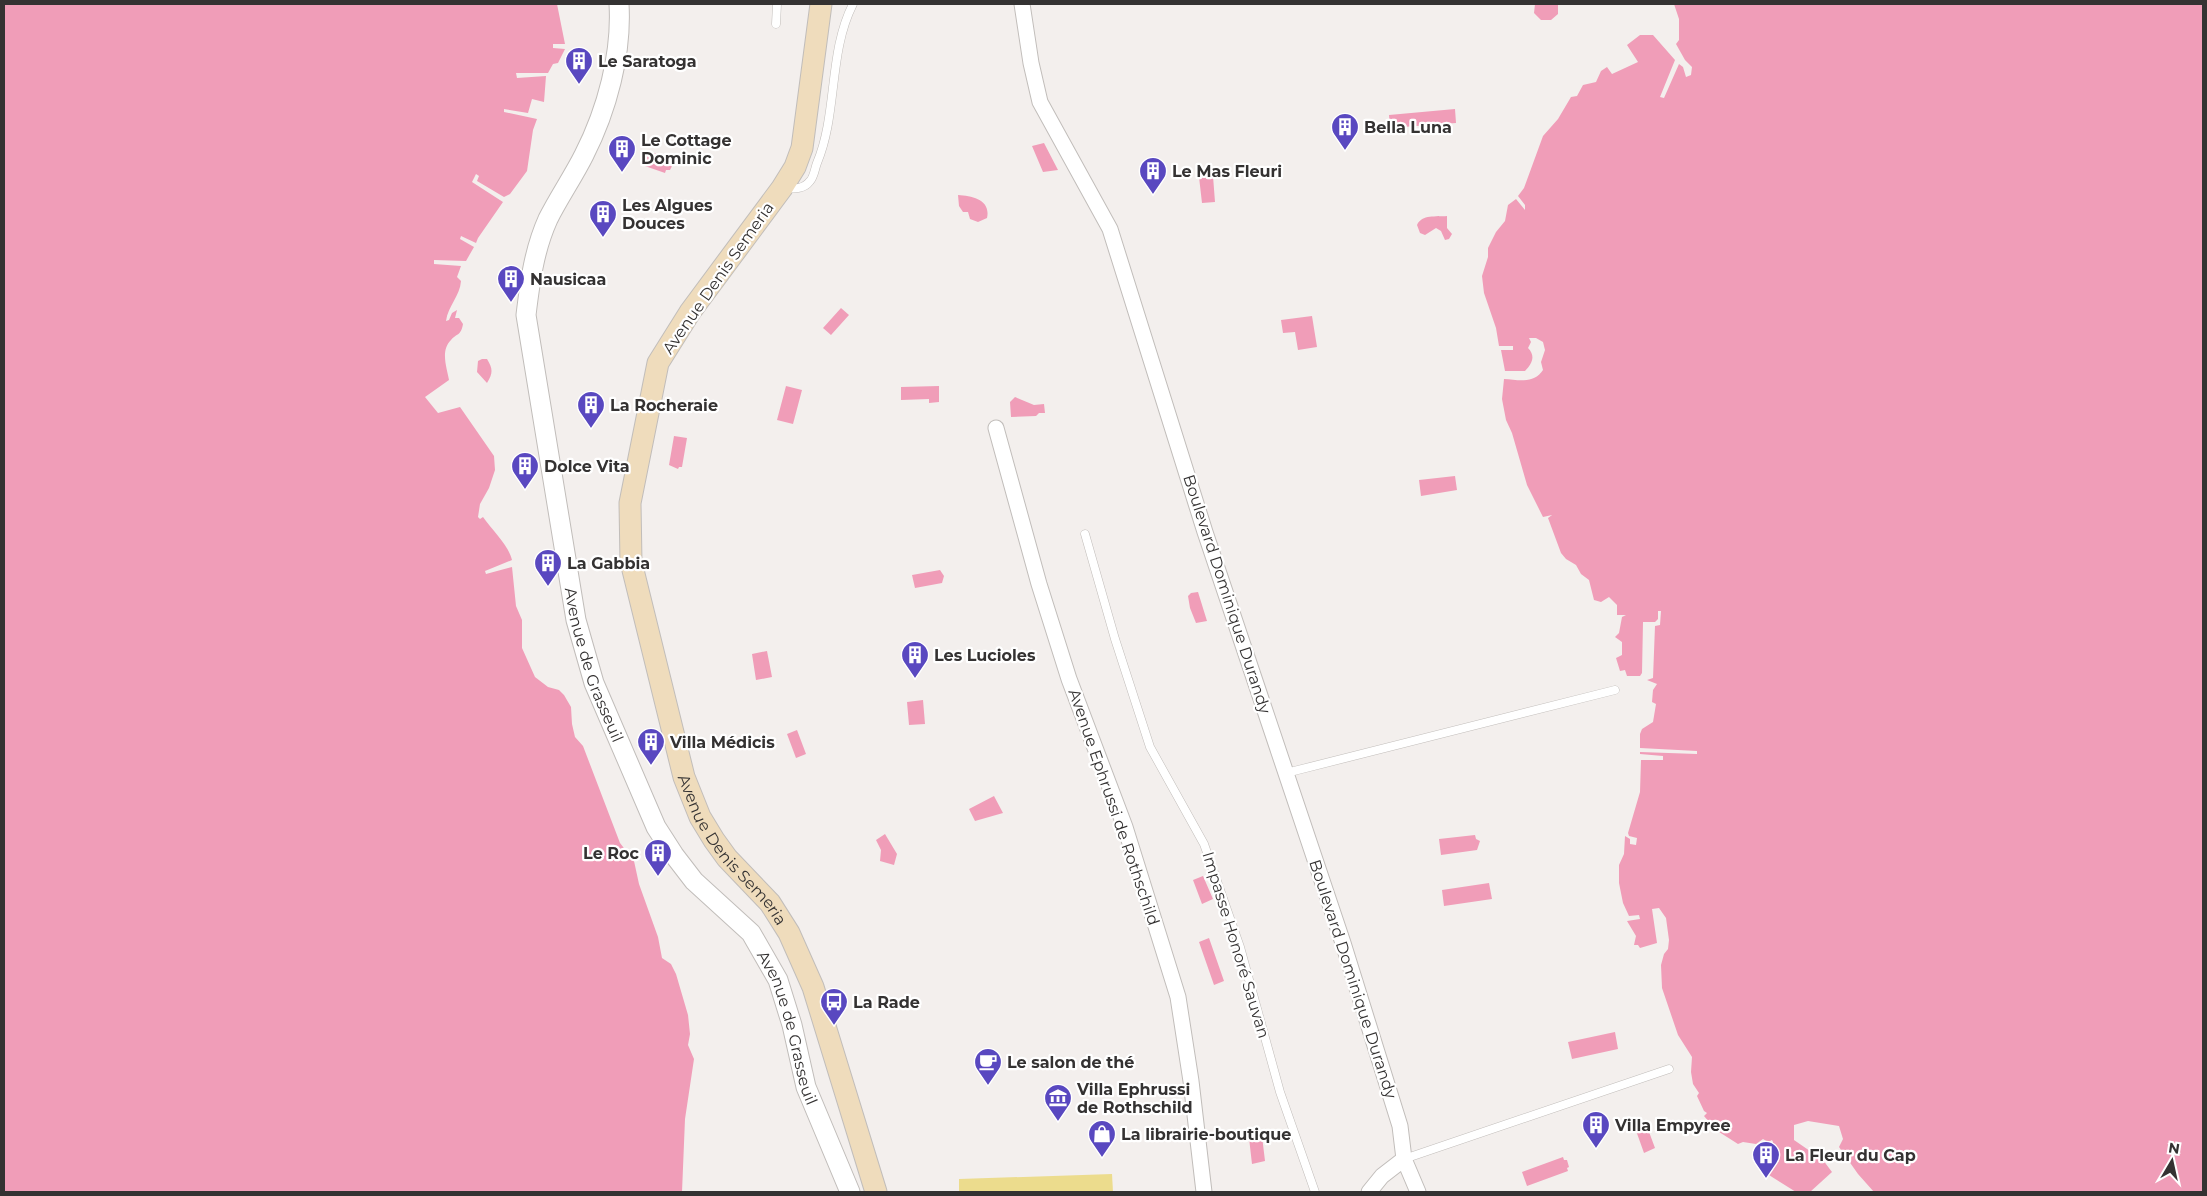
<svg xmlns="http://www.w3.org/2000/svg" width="2207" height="1196" viewBox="0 0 2207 1196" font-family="Montserrat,sans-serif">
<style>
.green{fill:#ecdc8d}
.water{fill:#f09db8}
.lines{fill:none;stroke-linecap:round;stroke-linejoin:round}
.service-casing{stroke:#c1bdba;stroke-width:9}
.minor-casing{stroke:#c1bdba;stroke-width:17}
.tertiary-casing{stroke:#c1bdba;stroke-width:21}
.secondary-casing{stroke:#c1bdba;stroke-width:23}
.service{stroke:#fff;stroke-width:8}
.minor{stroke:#fff;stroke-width:15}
.tertiary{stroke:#fff;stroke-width:19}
.secondary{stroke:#efdcbc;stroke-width:21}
.labels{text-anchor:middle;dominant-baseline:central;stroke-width:4.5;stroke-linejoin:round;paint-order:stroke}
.poi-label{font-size:16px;font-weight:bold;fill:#343232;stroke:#fff;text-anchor:start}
.street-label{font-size:16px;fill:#343232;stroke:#fff}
</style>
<rect width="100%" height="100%" fill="#f3efed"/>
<!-- green -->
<path class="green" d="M1112 1174 1113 1192H959V1179Z"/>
<!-- water -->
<path class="water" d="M4 4H557L565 44H553V48L565 49 558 63 553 64 548 73H516L517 78 546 76 544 102 532 99 528 113 504 109V112L537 119 533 130 527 171 510 194 504 197 477 181 479 176 476 174 472 182 503 202 478 238 476 243 461 236 460 239 474 247 466 261 434 260V264L461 266 457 277 461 281C460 296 448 306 446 321L449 320 452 313 457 310 455 318H459L463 324C461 336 457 333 451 340 440 351 447 368 449 380L425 397 438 413 460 407 494 456 495 470 489 488 480 504 478 517 480 519 483 517C492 530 509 546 512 560L485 571 486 574 512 567 516 606 522 620V648L535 677 548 687 559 690 564 695 571 707 572 724 575 737 583 746 620 843 634 861 639 884 658 937 662 958 671 964 676 974 688 1015 690 1034 688 1045 694 1059 685 1119 682 1192H4Z
M1535 4H1558V14L1551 20H1541L1534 13Z
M1674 4H2203V1192H1874L1858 1174 1839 1147 1843 1139 1839 1126 1808 1121 1794 1125V1140L1823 1160 1832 1172 1810 1192H1796L1761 1170 1758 1161 1760 1155 1772 1153 1773 1142 1772 1140 1768 1142 1763 1139 1756 1144 1743 1142 1738 1144 1716 1130 1704 1116 1707 1113 1704 1111 1697 1096 1699 1093 1693 1084 1691 1072 1692 1057 1678 1035 1662 988 1661 965 1664 954 1668 949 1669 940 1666 918 1659 908 1652 909 1657 943 1640 948 1638 945H1634L1636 936 1627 921 1640 919 1639 915 1629 916 1623 903 1619 883V865L1624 854 1625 836 1630 839V844L1636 845 1637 838 1629 836 1628 833 1640 792 1641 760H1663V756L1640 754V752L1697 754V751L1640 748V734L1642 729 1653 722 1656 704 1652 702 1653 690 1657 684 1647 680 1653 678 1655 626 1660 625 1661 611H1658V619L1655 622H1643L1642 673 1640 676H1627L1625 670 1620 671 1616 658 1622 655V642L1615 637 1619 633 1622 617 1626 615H1617V605L1609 597 1601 602 1594 600 1589 580 1581 574 1576 565 1566 559 1561 553 1548 518 1552 515 1543 517 1527 485 1512 433 1506 420 1502 399 1504 379C1519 380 1534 384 1543 370L1541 362 1545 350 1543 342 1536 338H1529L1531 342 1528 348C1536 356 1532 364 1525 371H1505L1501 350H1513V346H1499L1496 328 1484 293 1482 276 1488 257V248L1496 232 1505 221 1508 205 1516 199 1525 210V205L1518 196 1524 188 1543 136 1558 119 1571 97 1577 96 1583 85 1596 82 1601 71 1607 67 1612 74 1638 62 1627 45 1640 35H1653L1675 60 1660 97 1664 98 1679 64 1683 67 1686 77 1691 75 1692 67 1685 60 1676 44 1679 40V19Z
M1455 109 1456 123 1390 128 1389 115Z
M1044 143 1058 170 1043 172 1032 146Z
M647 151 670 158 669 162 672 166 670 170H666L665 173 642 165 641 157 646 155Z
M1213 176 1215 202 1202 203 1199 177Z
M958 195C973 196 991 200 987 218L978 222 970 219 968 212H963L959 206Z
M1447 216V228L1452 234 1449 239 1445 240 1441 231 1436 228 1425 235 1420 233 1417 225C1422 214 1436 217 1447 216Z
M841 308 849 315 831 335 823 328Z
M1312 316 1317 347 1298 350 1295 332 1283 333 1281 320Z
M482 359H487C493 369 493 373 487 383L477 372 478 361Z
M786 386 802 390 793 424 777 420Z
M939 386V402L929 403V399L901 400V387Z
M1015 397 1034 405 1044 404 1045 413H1039L1036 416 1011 417 1010 402Z
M674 436 687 438 682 467H679L678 469 669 465Z
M1455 476 1457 490 1421 496 1419 480Z
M940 570 944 576 942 583 915 588 912 575Z
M1198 592 1207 621 1196 623 1190 608 1188 596 1191 593Z
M767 651 772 677 756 680 752 654Z
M923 700 925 724 909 725 907 702Z
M797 730 806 754 796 758 787 734Z
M994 796 1003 813 975 821 969 809Z
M885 834 897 854 894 865 880 861 881 850 876 840Z
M1475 835 1476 839 1480 841 1477 850 1441 855 1439 839Z
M1203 876 1213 899 1202 904 1193 880Z
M1489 883 1492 899 1444 906 1442 890Z
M1209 938 1224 981 1214 985 1199 942Z
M1615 1032 1618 1049 1572 1059 1568 1042Z
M1645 1121 1655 1148 1644 1153 1634 1125Z
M1254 1134 1262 1136 1265 1161 1252 1164 1249 1138Z
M1563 1157 1564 1160H1567L1569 1167 1567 1168 1568 1171 1527 1186 1522 1172Z"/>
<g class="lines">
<defs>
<path id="service" d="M776 24 777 4
M786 188C795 189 804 189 810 181 814 177 815 168 817 163 838 113 828 53 853 4
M1085 534 1115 639 1150 747 1204 844 1240 947 1280 1092 1315 1192
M1286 773 1615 690
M1404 1159 1669 1069"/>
<path id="minor" d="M1022 4 1031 63 1040 102 1110 229 1205 532 1343 943 1400 1126 1404 1159 1418 1192
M996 428 1039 584 1069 679 1125 827 1178 997 1191 1081 1204 1192
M1369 1192 1382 1176 1404 1159"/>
<g id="tertiary">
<path id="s1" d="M619 4C622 54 607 110 584 155 573 177 559 197 548 219 534 250 530 282 526 315L576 620 594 683 656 827 674 855 694 881 751 933 778 980 792 1025 806 1087 850 1192"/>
</g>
<g id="secondary">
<path id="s2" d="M821 4 802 148 795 167 782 188 690 312 658 363 630 503 631 562 684 777 700 817 714 840 727 858 770 903 789 933 813 987 876 1192"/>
</g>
</defs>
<!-- service casing -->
<use href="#service" class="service-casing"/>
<!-- minor casing -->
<use href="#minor" class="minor-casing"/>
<!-- tertiary casing -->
<use href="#tertiary" class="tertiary-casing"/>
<!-- secondary casing -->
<use href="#secondary" class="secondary-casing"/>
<!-- service -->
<use href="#service" class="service"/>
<!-- minor -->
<use href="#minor" class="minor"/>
<!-- tertiary -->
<use href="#tertiary" class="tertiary"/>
<!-- secondary -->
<use href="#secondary" class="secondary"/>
</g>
<!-- icons -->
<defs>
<symbol id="building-pin" viewBox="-11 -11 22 30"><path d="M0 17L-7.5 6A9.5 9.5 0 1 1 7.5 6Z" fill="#5948c0" stroke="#fff"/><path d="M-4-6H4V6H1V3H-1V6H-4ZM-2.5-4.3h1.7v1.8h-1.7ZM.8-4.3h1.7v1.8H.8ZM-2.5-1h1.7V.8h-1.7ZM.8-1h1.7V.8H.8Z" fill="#fff"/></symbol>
<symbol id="bus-pin" viewBox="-11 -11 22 30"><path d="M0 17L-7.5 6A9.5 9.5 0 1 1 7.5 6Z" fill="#5948c0" stroke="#fff"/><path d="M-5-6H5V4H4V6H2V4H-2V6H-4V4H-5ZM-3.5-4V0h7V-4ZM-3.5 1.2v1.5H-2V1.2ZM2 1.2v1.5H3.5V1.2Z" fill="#fff"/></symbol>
<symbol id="cafe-pin" viewBox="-11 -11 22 30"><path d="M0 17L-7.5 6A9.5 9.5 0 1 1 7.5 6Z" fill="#5948c0" stroke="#fff"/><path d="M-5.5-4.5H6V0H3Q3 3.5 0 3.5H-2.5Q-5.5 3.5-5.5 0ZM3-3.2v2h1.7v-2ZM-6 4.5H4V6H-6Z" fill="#fff"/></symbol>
<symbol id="museum-pin" viewBox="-11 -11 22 30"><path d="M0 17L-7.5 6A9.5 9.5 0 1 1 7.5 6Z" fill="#5948c0" stroke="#fff"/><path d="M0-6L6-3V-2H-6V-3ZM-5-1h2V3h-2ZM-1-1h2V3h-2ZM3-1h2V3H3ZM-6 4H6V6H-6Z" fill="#fff"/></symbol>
<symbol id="shop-pin" viewBox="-11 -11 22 30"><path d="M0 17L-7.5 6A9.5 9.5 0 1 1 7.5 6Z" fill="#5948c0" stroke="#fff"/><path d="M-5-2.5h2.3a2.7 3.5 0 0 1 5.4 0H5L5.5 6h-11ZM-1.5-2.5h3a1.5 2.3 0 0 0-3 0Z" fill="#fff"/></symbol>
</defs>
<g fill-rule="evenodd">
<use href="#building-pin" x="563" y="45" width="32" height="43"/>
<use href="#building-pin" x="1329" y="111" width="32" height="43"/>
<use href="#building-pin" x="606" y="133" width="32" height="43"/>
<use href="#building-pin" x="1137" y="155" width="32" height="43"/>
<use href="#building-pin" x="587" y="198" width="32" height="43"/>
<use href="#building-pin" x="495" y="263" width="32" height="43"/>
<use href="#building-pin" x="575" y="389" width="32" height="43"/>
<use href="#building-pin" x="509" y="450" width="32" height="43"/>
<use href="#building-pin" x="532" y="547" width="32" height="43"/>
<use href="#building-pin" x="899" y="639" width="32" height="43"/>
<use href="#building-pin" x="635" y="726" width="32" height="43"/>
<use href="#building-pin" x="642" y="837" width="32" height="43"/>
<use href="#bus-pin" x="818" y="986" width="32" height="43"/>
<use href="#cafe-pin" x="972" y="1046" width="32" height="43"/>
<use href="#museum-pin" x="1042" y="1082" width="32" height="43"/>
<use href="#building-pin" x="1580" y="1109" width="32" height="43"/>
<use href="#shop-pin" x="1086" y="1118" width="32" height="43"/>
<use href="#building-pin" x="1750" y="1139" width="32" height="43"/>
</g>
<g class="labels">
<!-- poi labels -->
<g class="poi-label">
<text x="598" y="61">Le Saratoga</text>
<text x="1364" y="127">Bella Luna</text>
<text x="641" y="140">Le Cottage<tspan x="641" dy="18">Dominic</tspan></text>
<text x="1172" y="171">Le Mas Fleuri</text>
<text x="622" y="205">Les Algues<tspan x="622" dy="18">Douces</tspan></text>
<text x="530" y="279">Nausicaa</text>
<text x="610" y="405">La Rocheraie</text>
<text x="544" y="466">Dolce Vita</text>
<text x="567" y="563">La Gabbia</text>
<text x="934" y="655">Les Lucioles</text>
<text x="670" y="742">Villa Médicis</text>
<text x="639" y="853" text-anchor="end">Le Roc</text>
<text x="853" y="1002">La Rade</text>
<text x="1007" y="1062">Le salon de thé</text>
<text x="1077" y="1089">Villa Ephrussi<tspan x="1077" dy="18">de Rothschild</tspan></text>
<text x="1615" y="1125">Villa Empyree</text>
<text x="1121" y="1134">La librairie-boutique</text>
<text x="1785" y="1155">La Fleur du Cap</text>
</g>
<!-- street labels -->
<g class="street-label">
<text transform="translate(718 278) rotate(-55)">Avenue Denis Semeria</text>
<text transform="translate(1227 594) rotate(72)">Boulevard Dominique Durandy</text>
<text stroke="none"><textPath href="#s1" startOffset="686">Avenue de Grasseuil</textPath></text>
<text transform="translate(1114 807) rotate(71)">Avenue Ephrussi de Rothschild</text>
<text stroke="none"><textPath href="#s2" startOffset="916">Avenue Denis Semeria</textPath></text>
<text transform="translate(1236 945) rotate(73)">Impasse Honoré Sauvan</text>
<text transform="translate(1353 979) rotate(72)">Boulevard Dominique Durandy</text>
<text stroke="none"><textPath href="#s1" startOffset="1106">Avenue de Grasseuil</textPath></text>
</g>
</g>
<!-- border -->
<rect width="2207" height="1196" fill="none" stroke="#343232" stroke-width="10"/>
<!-- north arrow -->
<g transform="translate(2172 1161) rotate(9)" stroke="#ffffff" stroke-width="4" paint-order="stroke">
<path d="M0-4L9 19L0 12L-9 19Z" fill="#343232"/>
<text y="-8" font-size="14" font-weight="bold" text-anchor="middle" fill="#343232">N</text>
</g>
</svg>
